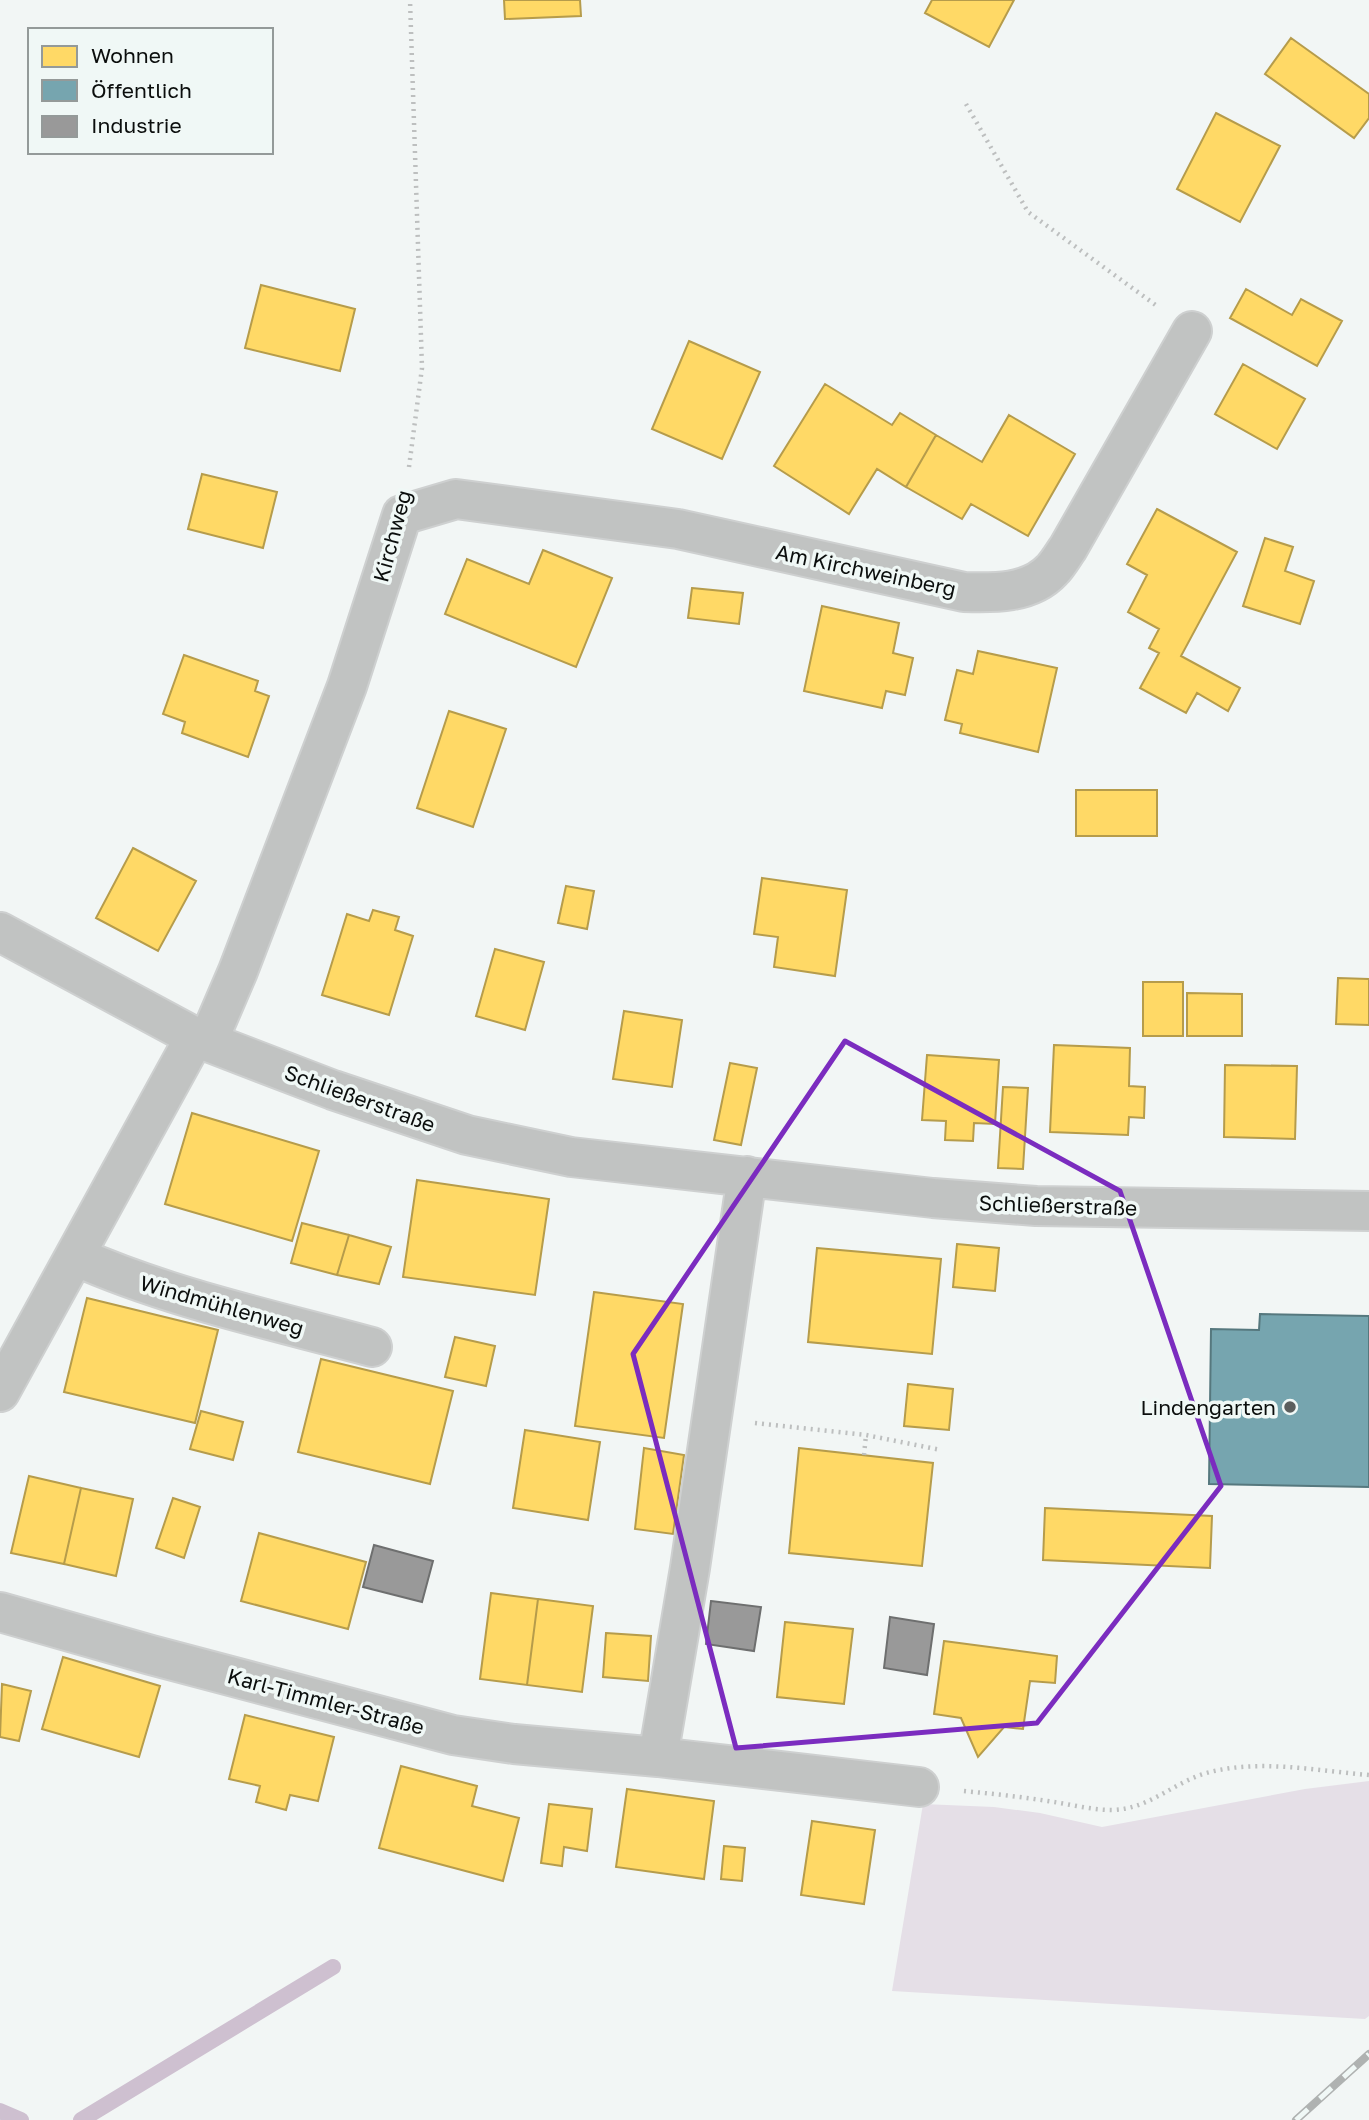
<svg xmlns="http://www.w3.org/2000/svg" width="1369" height="2120" viewBox="0 0 1369 2120" font-family="'Golos Text',sans-serif">
<style>
.green{fill:#e5dfe7}
.homes{fill:#ffd966;stroke:#b69c4b;stroke-width:2}
.public{fill:#76a5af;stroke:#56787e;stroke-width:2}
.industry{fill:#999;stroke:#6e6f6f;stroke-width:2}
.lines{fill:none;stroke-linecap:round;stroke-linejoin:round}
.stream{stroke:#cec0d0;stroke-width:16}
.minor-casing{stroke:#ced0d0;stroke-width:42}
.path{stroke:#bdbfbf;stroke-width:4.5;stroke-dasharray:2 5;stroke-linecap:butt}
.minor{stroke:#c1c3c2;stroke-width:38}
.rail-casing{stroke:#afb2b1;stroke-width:8}
.rail{stroke:#f0f8f6;stroke-width:5;stroke-dasharray:16;stroke-linecap:butt}
.marked{fill:none;stroke:#7b2cbf;stroke-width:5;stroke-linejoin:round}
.poi-dot{fill:#5c5f5e;stroke:#f0f8f6;stroke-width:2.5}
.labels{text-anchor:middle;dominant-baseline:central;stroke-width:7;stroke-linejoin:round;paint-order:stroke}
.street-label{font-size:21px;fill:#0b0e0d;stroke:#f0f8f6}
.poi-label{font-size:21px;fill:#0b0e0d;stroke:#f0f8f6;text-anchor:end}
</style>
<rect width="100%" height="100%" fill="#f2f6f5"/>
<!-- green -->
<path class="green" d="M1369 1781V2016L1365 2019 892 1991 923 1804 994 1807 1040 1813 1102 1827 1305 1789Z"/>
<!-- homes -->
<path class="homes" d="M504 0H580L581 16 505 19Z
M932 0H1014L989 47 925 13Z
M1291 38 1369 94V118L1354 138 1265 74Z
M1216 113 1280 146 1240 222 1177 189Z
M261 285 355 309 340 371 245 348Z
M1246 289 1292 315 1301 299 1342 321 1317 366 1230 318Z
M689 341 760 372 722 459 652 429Z
M1243 364 1305 399 1277 449 1215 414Z
M825 384 892 425 900 413 936 435 906 487 877 469 849 514 774 466Z
M1009 415 1075 454 1028 536 971 504 962 519 906 487 936 435 982 462Z
M202 474 277 492 263 548 188 529Z
M1157 509 1237 552 1181 656 1240 688 1228 711 1197 693 1186 713 1140 688 1159 653 1149 648 1159 629 1128 612 1147 575 1127 564Z
M1265 538 1293 547 1285 571 1314 581 1300 624 1243 606Z
M543 550 612 578 576 667 445 614 467 559 529 584Z
M692 588 743 593 739 624 688 618Z
M822 606 899 623 893 653 913 658 905 695 886 691 882 708 804 691Z
M978 651 1057 668 1038 752 960 733 962 724 945 720 957 670 973 674Z
M184 655 258 681 255 691 269 696 248 757 182 733 185 722 163 714Z
M449 711 506 729 473 827 417 808Z
M1076 790H1157V836H1076Z
M133 848 196 881 158 951 96 918Z
M762 878 847 890 835 976 774 967 778 937 754 934Z
M566 886 594 891 587 929 558 923Z
M373 910 399 917 395 930 413 936 389 1015 322 995 347 914 369 921Z
M495 949 544 962 525 1030 476 1016Z
M1338 978 1369 979V1025L1336 1024Z
M1143 982H1183V1036H1143Z
M1187 993 1242 994V1036H1187Z
M624 1011 682 1020 672 1087 613 1079Z
M1054 1045 1130 1048 1129 1086 1145 1087 1144 1118 1129 1117 1128 1135 1050 1132Z
M927 1055 999 1060 995 1124 974 1123 973 1141 945 1140 946 1121 922 1120Z
M730 1063 757 1068 741 1145 714 1140Z
M1225 1065 1297 1066 1295 1139 1224 1137Z
M1003 1087 1028 1088 1023 1169 998 1168Z
M192 1113 319 1151 292 1241 165 1204Z
M417 1180 549 1199 535 1295 403 1277Z
M302 1223 349 1235 337 1275 291 1263Z
M349 1235 391 1247 379 1284 337 1275Z
M957 1244 999 1248 995 1291 953 1287Z
M817 1248 941 1259 932 1354 808 1342Z
M594 1292 683 1304 664 1438 575 1426Z
M87 1298 218 1330 195 1423 64 1392Z
M455 1337 495 1346 486 1386 445 1377Z
M321 1359 453 1391 430 1484 298 1452Z
M908 1384 953 1389 949 1430 904 1426Z
M201 1411 243 1422 233 1460 190 1449Z
M525 1430 600 1442 588 1520 513 1508Z
M644 1448 684 1455 673 1534 635 1529Z
M799 1448 933 1463 922 1566 789 1553Z
M29 1476 81 1488 64 1564 11 1553Z
M81 1488 133 1499 116 1576 64 1564Z
M173 1498 200 1507 184 1558 156 1548Z
M1045 1508 1212 1516 1210 1568 1043 1560Z
M259 1533 366 1562 348 1629 241 1601Z
M491 1593 538 1599 527 1685 480 1679Z
M538 1599 593 1606 582 1692 527 1685Z
M785 1622 853 1629 844 1704 777 1697Z
M606 1633 651 1636 648 1681 603 1677Z
M944 1641 1057 1656 1055 1683 1030 1681 1023 1729 1004 1727 978 1757 961 1718 934 1714Z
M63 1657 160 1686 139 1757 42 1729Z
M2 1684 31 1691 19 1741 0 1737Z
M245 1715 334 1737 318 1801 290 1795 286 1810 256 1802 260 1786 229 1779Z
M401 1766 477 1786 472 1806 519 1818 503 1881 379 1848Z
M627 1789 714 1801 704 1879 616 1867Z
M549 1804 592 1809 587 1851 564 1847 562 1866 541 1863Z
M812 1821 875 1830 864 1904 801 1895Z
M724 1846 745 1848 742 1881 721 1879Z"/>
<!-- public -->
<path class="public" d="M1260 1314 1369 1316V1487L1209 1484 1211 1329 1259 1330Z"/>
<!-- industry -->
<path class="industry" d="M374 1545 433 1561 422 1602 363 1587Z
M711 1601 761 1607 754 1651 706 1644Z
M890 1617 934 1624 927 1675 884 1668Z"/>
<g class="lines">
<!-- stream -->
<path class="stream" d="M0 2111 21 2120
M81 2120 333 1967"/>
<defs>
<path id="minor" d="M0 932 195 1037 333 1090 467 1135 571 1157 933 1198 1036 1206 1369 1211
M208 1041 238 971 347 686 402 515 456 499 678 529 964 592C993 593 1030 594 1052 570 1058 564 1063 555 1068 548L1192 331
M75 1256C169 1298 273 1320 372 1347
M0 1392 195 1037
M0 1612 151 1655 453 1735 514 1744 658 1757 919 1787
M658 1757 690 1568 747 1176"/>
</defs>
<!-- minor casing -->
<use href="#minor" class="minor-casing"/>
<!-- path -->
<path class="path" d="M966 104 1028 212 1157 306
M409 467 422 368 410 0
M755 1423 866 1435 941 1450
M864 1455 866 1435
M964 1791C994 1794 1024 1797 1054 1802 1073 1805 1093 1810 1112 1810 1151 1809 1174 1781 1210 1772 1262 1759 1317 1771 1369 1775"/>
<!-- minor -->
<use href="#minor" class="minor"/>
<defs>
<path id="rail" d="M1296 2120 1369 2054"/>
</defs>
<!-- rail casing -->
<use href="#rail" class="rail-casing"/>
<!-- rail -->
<use href="#rail" class="rail"/>
</g>
<!-- marked area -->
<path class="marked" d="M845 1041 1120 1191 1221 1486 1037 1723 736 1748 633 1354Z"/>
<!-- markers -->
<circle class="poi-dot" cx="1290" cy="1407" r="7"/>
<g class="labels">
<!-- street labels -->
<g class="street-label">
<text transform="translate(392 536) rotate(-75)">Kirchweg</text>
<text transform="translate(866 570) rotate(12)">Am Kirchweinberg</text>
<text transform="translate(360 1098) rotate(20)">Schließerstraße</text>
<text transform="translate(1058 1205) rotate(2)">Schließerstraße</text>
<text transform="translate(222 1305) rotate(16)">Windmühlenweg</text>
<text transform="translate(326 1701) rotate(15)">Karl-Timmler-Straße</text>
</g>
<!-- poi labels -->
<g class="poi-label">
<text x="1276" y="1407">Lindengarten</text>
</g>
</g>
<!-- legend -->
<rect x="28" y="28" width="245" height="126" fill="#f0f8f6" stroke="#949a99" stroke-width="2"/>
<rect x="42" y="46" width="35" height="21" fill="#ffd966" stroke="#949a99" stroke-width="2"/>
<text x="91" y="63" font-size="21" fill="#0b0e0d">Wohnen</text>
<rect x="42" y="80" width="35" height="21" fill="#76a5af" stroke="#949a99" stroke-width="2"/>
<text x="91" y="98" font-size="21" fill="#0b0e0d">Öffentlich</text>
<rect x="42" y="116" width="35" height="21" fill="#999999" stroke="#949a99" stroke-width="2"/>
<text x="91" y="133" font-size="21" fill="#0b0e0d">Industrie</text>
</svg>
